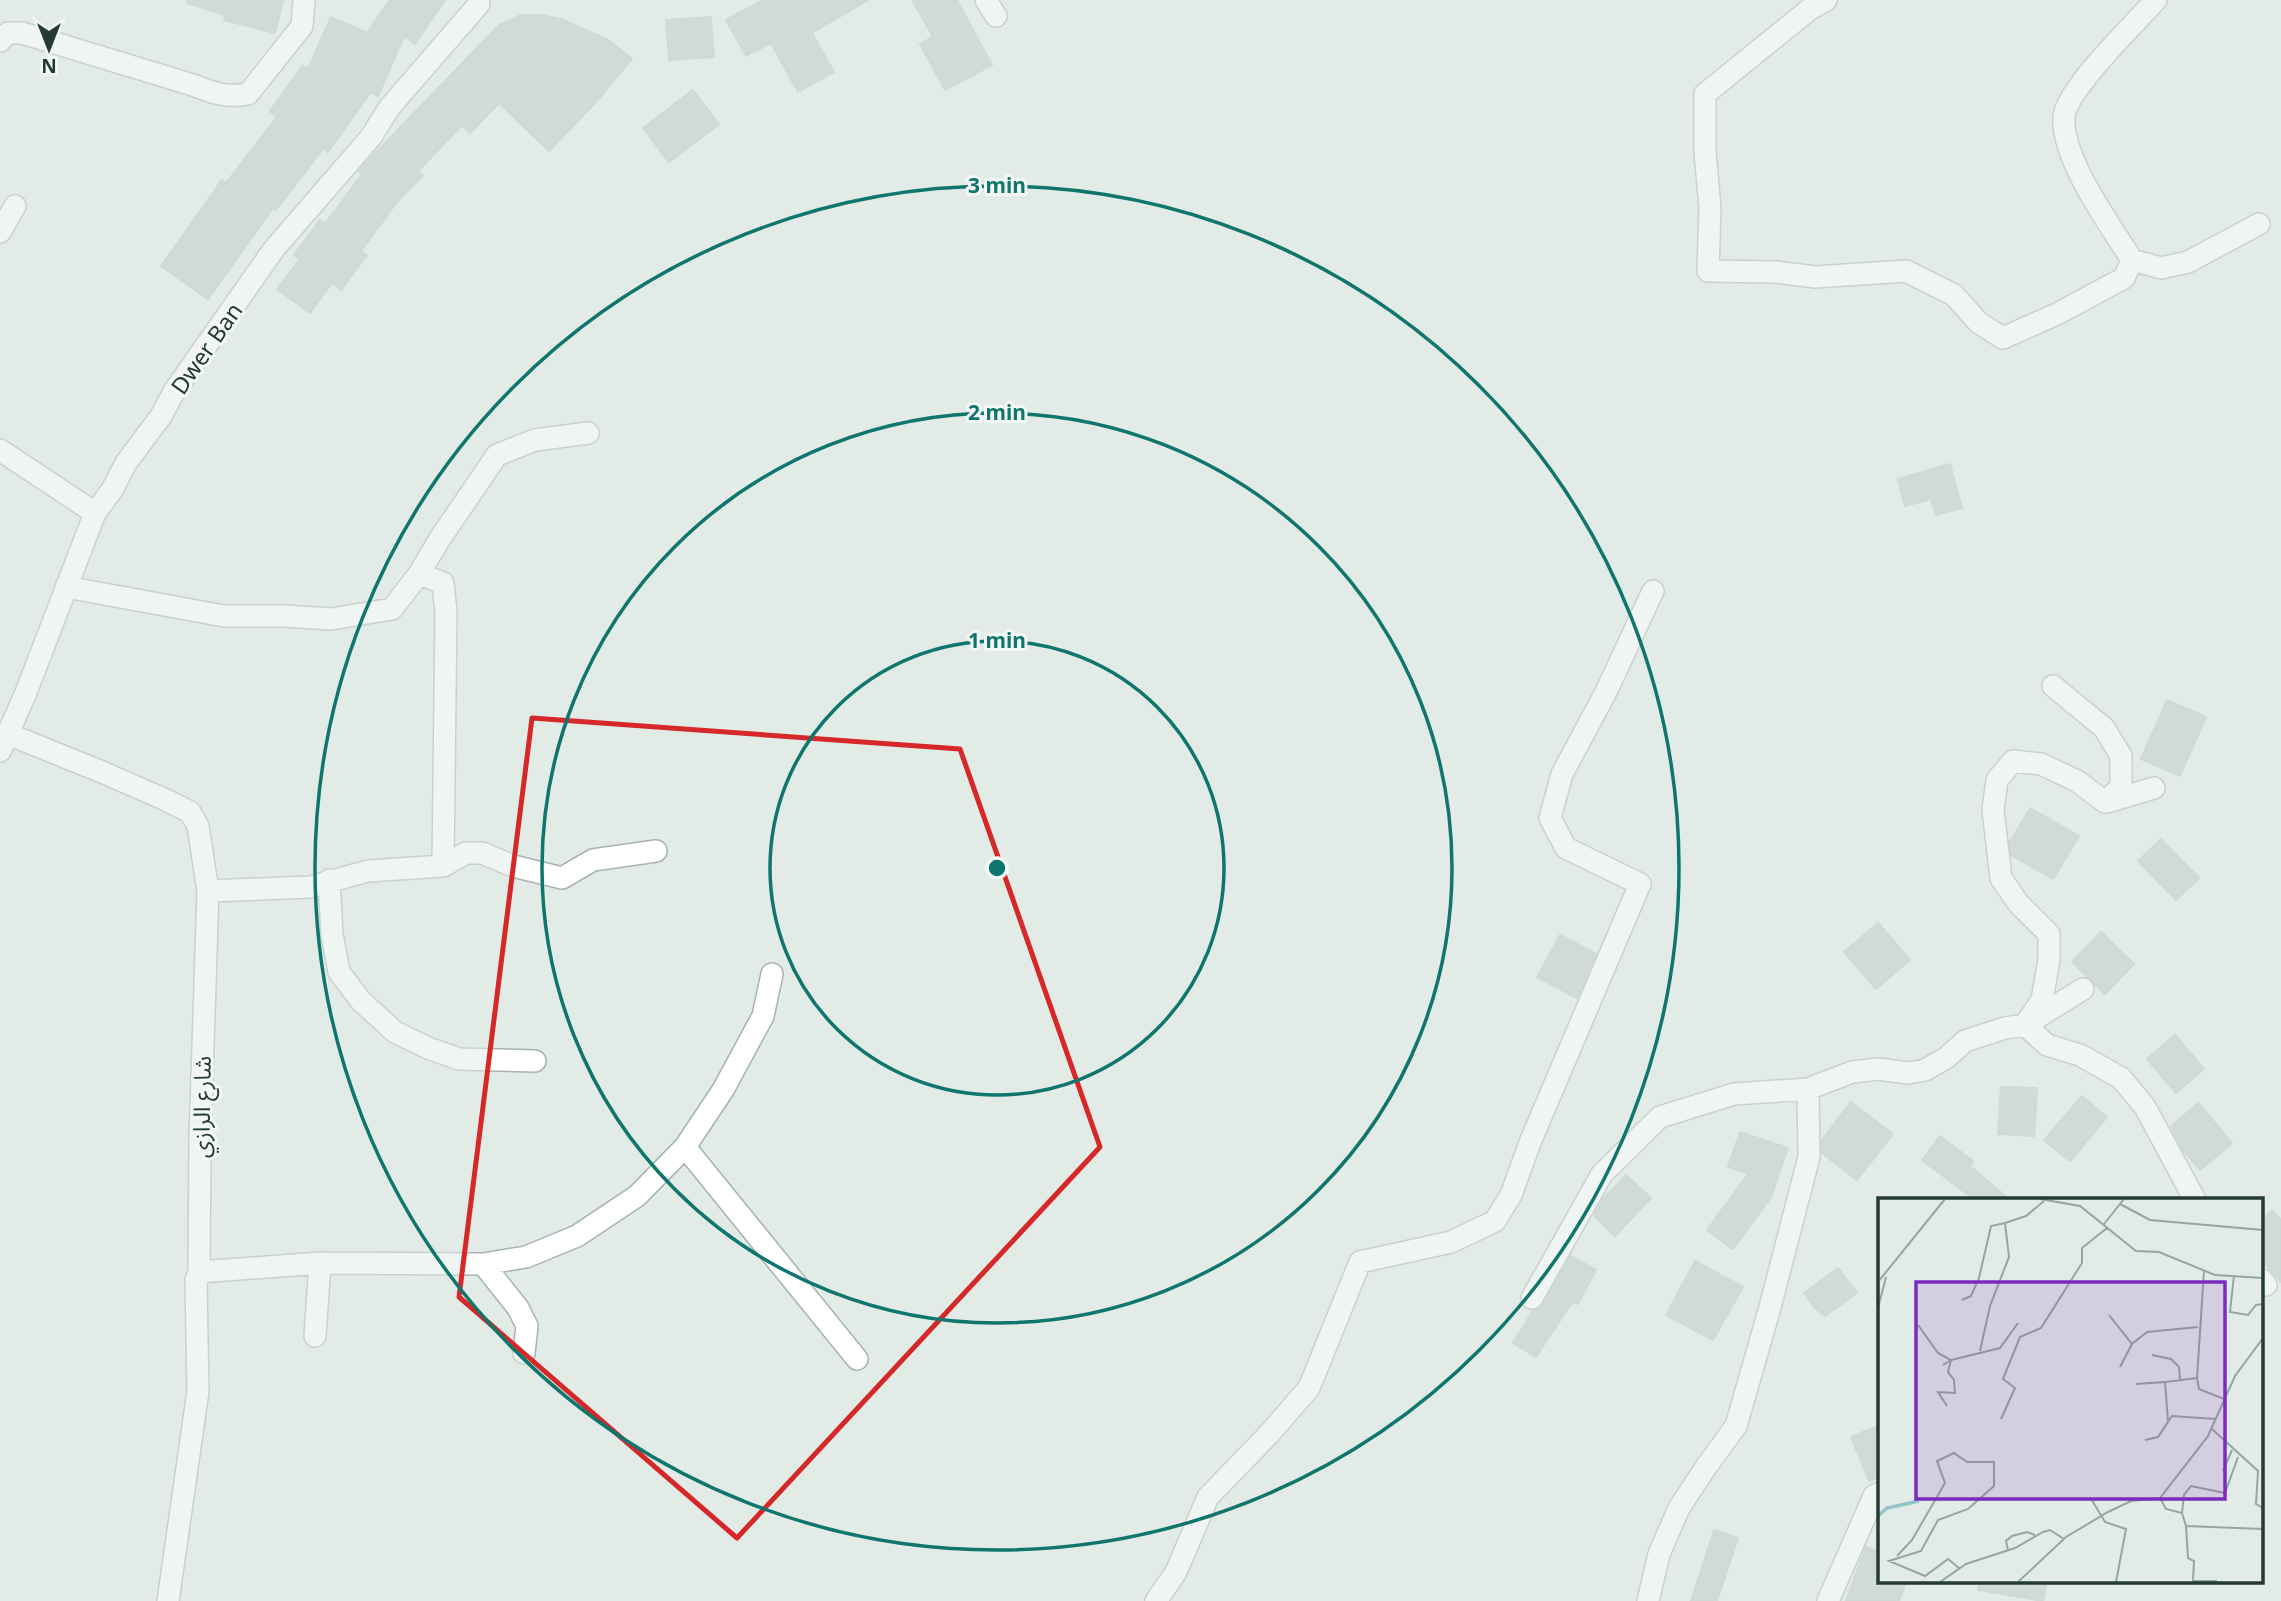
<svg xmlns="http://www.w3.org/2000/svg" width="2281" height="1601" viewBox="0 0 2281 1601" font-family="'Noto Sans','Noto Sans Arabic',sans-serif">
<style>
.building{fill:#b9c6c0;stroke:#b6c4be;stroke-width:2}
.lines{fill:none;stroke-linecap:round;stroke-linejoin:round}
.street-casing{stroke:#a6b3ae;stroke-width:24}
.secondary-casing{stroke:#a2b6af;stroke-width:24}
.street{stroke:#fff;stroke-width:21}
.secondary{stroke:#fff;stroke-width:21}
.marked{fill:none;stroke:#d62828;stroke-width:5;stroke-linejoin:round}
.ring{fill:none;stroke:#0f766e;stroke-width:3.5}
.labels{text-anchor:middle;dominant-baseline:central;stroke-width:6;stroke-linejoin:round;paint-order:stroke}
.street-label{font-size:23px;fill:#243b34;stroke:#f3f8f5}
.inset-river{fill:none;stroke:#91c3cb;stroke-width:3.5}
.inset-road{fill:none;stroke:#97a59f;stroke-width:2}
.view{fill:#7b2cbf;fill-opacity:0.15;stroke:#7b2cbf;stroke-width:3.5}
.inset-edge{fill:none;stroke:#243b34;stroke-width:3.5}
.centre{fill:#0f766e;stroke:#f3f8f5;stroke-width:3.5}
.ring-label{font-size:21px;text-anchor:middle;font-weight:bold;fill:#0f766e;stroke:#f3f8f5;stroke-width:6;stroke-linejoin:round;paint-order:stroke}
</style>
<rect width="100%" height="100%" fill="#e3ebe7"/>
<!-- building -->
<path class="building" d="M188 0H283L275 33 224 20 225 15 187 3Z
M390 0H445L415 44 404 36 378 96 371 92 328 152 323 149 276 210 273 208 208 299 161 266 222 180 226 183 277 117 270 111 302 66 308 69 331 17 367 33Z
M763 0H868L812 33 834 72 798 92 771 43 746 56 726 20Z
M912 0H957L992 65 945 90 920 44 933 37Z
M521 15H540L561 19 607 39 632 59 596 102 549 151 499 103 470 133 462 125 418 171 423 175 397 202 361 251 367 255 341 290 332 283 310 313 277 289 300 259 294 255 320 220 325 224 362 174 359 171 362 167 499 25Z
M711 17 714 57 669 60 666 20Z
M693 90 719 124 669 162 643 128Z
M1950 464 1962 508 1936 515 1931 499 1905 506 1898 479Z
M2167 700 2206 717 2180 776 2141 759Z
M2030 808 2079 836 2053 879 2011 855 2010 842Z
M2161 839 2199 878 2176 900 2138 861Z
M1878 923 1910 960 1876 989 1844 952Z
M2101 932 2134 964 2105 994 2072 962Z
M1560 935 1596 954 1577 998 1537 977Z
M2175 1035 2204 1069 2176 1093 2147 1059Z
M2001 1087 2037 1088 2034 1136 1998 1134Z
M2082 1096 2107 1117 2070 1161 2044 1140Z
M1851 1102 1893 1134 1857 1180 1822 1153V1140Z
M2198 1103 2232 1143 2200 1170 2183 1150 2171 1127Z
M1740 1132 1788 1148 1771 1197 1733 1249 1707 1230 1748 1174 1728 1167Z
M1940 1136 1973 1161 1970 1166 2010 1200H1975L1922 1160Z
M1626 1175 1651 1198 1615 1236 1594 1216 1603 1199Z
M2272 1210 2281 1220V1282L2262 1260V1220Z
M1571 1256 1596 1270 1578 1304 1573 1301 1536 1357 1513 1343 1533 1311 1543 1304Z
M1695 1261 1743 1287 1713 1340 1666 1315Z
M1838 1268 1857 1293 1825 1316 1814 1307 1804 1293Z
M1880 1425V1476L1869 1481 1851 1437Z
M1714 1530 1738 1538 1717 1601H1691Z
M1866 1547 1880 1552V1582H1906L1899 1601H1846Z
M1979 1582H2047L2043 1601 1978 1590Z"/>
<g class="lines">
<defs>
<path id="street" d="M986 0 996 16
M1826 0 1810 9 1705 94V152L1710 208 1708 271 1776 272 1815 277 1906 271 1954 295 1979 323 2003 338 2057 314 2124 278 2132 260C2110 225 2061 158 2064 117 2066 90 2135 23 2156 0
M0 41 8 33H22L193 85C213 93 227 98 248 94L302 26 304 0
M0 232 15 206
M2132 260 2161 268 2188 262 2259 224
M0 450 95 513
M66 587 224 616H284L331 619 392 609 419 574 439 540 497 455 535 440 588 433
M8 734 102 772 166 800 190 812 198 826 208 891 200 1139 199 1272 196 1280 198 1391 168 1601
M2107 802 2154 788
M443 866 466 853H482L513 866 562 878 593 860 656 851
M329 880 332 934 339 972 361 1001 395 1032 428 1048 459 1059 535 1061
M208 891 310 887 368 871 443 866 446 612 443 583 419 574
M2083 989 2025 1025 2047 1045 2080 1055 2121 1078 2145 1107 2195 1200
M685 1147 857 1359
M483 1264 518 1308 527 1326 524 1353
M199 1272 320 1263 483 1264 526 1257 577 1236 637 1196 685 1147 723 1090 763 1016 772 974
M2262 1280 2266 1285
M1532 1298 1602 1174 1660 1117 1734 1094 1808 1089 1852 1072 1878 1069 1908 1073 1925 1070 1946 1058 1965 1041 2005 1028 2025 1025 2042 1000 2049 960V934L2018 903 2001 878 1993 810 1997 780 2013 761 2041 764 2077 781 2105 802 2121 787V756L2104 728 2053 686
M315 1336 320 1263
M1156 1601 1176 1572 1208 1497 1269 1434 1309 1388 1360 1262 1451 1242 1495 1221 1511 1195 1531 1140 1640 884 1566 848 1550 818 1562 774 1605 694 1653 591
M1648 1601 1659 1554 1679 1508 1706 1467 1736 1426 1769 1311 1809 1157 1808 1089
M1828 1601 1874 1496 1880 1493"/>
<path id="secondary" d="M0 751 25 695 95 513 112 490 126 463 161 416 175 390 274 249 371 137 389 108 479 4"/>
</defs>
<!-- street casing -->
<use href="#street" class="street-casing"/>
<!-- secondary casing -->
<use href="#secondary" class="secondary-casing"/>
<!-- street -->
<use href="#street" class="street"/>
<!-- secondary -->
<use href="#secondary" class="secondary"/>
</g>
<!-- marked area -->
<path d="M0 0H2281V1601H0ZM532 718 960 749 1100 1147 737 1538 459 1297Z" fill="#e3ebe7" fill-opacity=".55" fill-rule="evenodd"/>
<path class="marked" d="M532 718 960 749 1100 1147 737 1538 459 1297Z"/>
<!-- distance rings -->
<g class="ring">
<circle cx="997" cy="868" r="227"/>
<circle cx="997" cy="868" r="455"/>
<circle cx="997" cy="868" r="682"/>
</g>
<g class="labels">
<!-- street labels -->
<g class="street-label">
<text transform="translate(206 348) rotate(-55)">Dwer Ban</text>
<text transform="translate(201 1107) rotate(-89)">شارع الرازي</text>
</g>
</g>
<!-- overview -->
<g transform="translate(1878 1198)">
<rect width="385" height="385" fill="#e3ebe7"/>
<path class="inset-river" d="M0 318 9 310 41 303"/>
<path class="inset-road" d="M162 1 202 8 258 53 281 54 337 77 385 80M242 6 272 22 385 32M226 26 246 1M326 73 319 180 321 191 346 201M356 77 352 114 370 117 378 107 385 106M0 84 67 1M84 102 93 98 101 80 113 28 127 25M0 110 8 79M231 117 254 146M40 127 60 155 73 162 65 167M102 153 112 108 131 59 127 25 148 18 166 3M274 157 293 161 301 169 302 182M242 169 254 146 269 134 320 129M258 186 287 184M69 208 60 194 77 195 76 182 70 174 73 162 122 150 140 125M123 221 137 190 125 181 142 139 163 130 204 65V50L229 30M290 223 287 184 319 180M334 231 380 273 378 306 385 310M267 242 280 239 294 218 338 221M345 273 354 252M212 299 227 324 248 331 238 384M282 300 288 311 304 315 308 328 385 331M304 315 306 297 313 288 347 295 360 259M308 328 310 360 316 363 315 383H339M130 352 128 343 134 338 149 334 157 337M19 358 34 342 67 285 59 263 76 255 89 264H116V288L90 311 60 322 43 353 11 363 47 378 70 361 81 370M62 384 88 366 137 350 165 334 172 332 186 341M140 384 188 339 230 314 253 303 282 300 330 238 357 178 385 140"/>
<path class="view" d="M38 84H347V301H38Z"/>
<rect width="385" height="385" class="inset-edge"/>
</g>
<circle cx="997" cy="868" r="10" class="centre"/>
<g class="ring-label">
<text x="997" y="193">3 min</text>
<text x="997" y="420">2 min</text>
<text x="997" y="648">1 min</text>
</g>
<!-- north arrow -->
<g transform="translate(49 49) rotate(180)" stroke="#f3f8f5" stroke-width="5" paint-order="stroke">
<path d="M0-5L12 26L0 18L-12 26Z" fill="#243b34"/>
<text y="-10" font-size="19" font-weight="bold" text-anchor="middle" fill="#243b34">N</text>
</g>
</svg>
